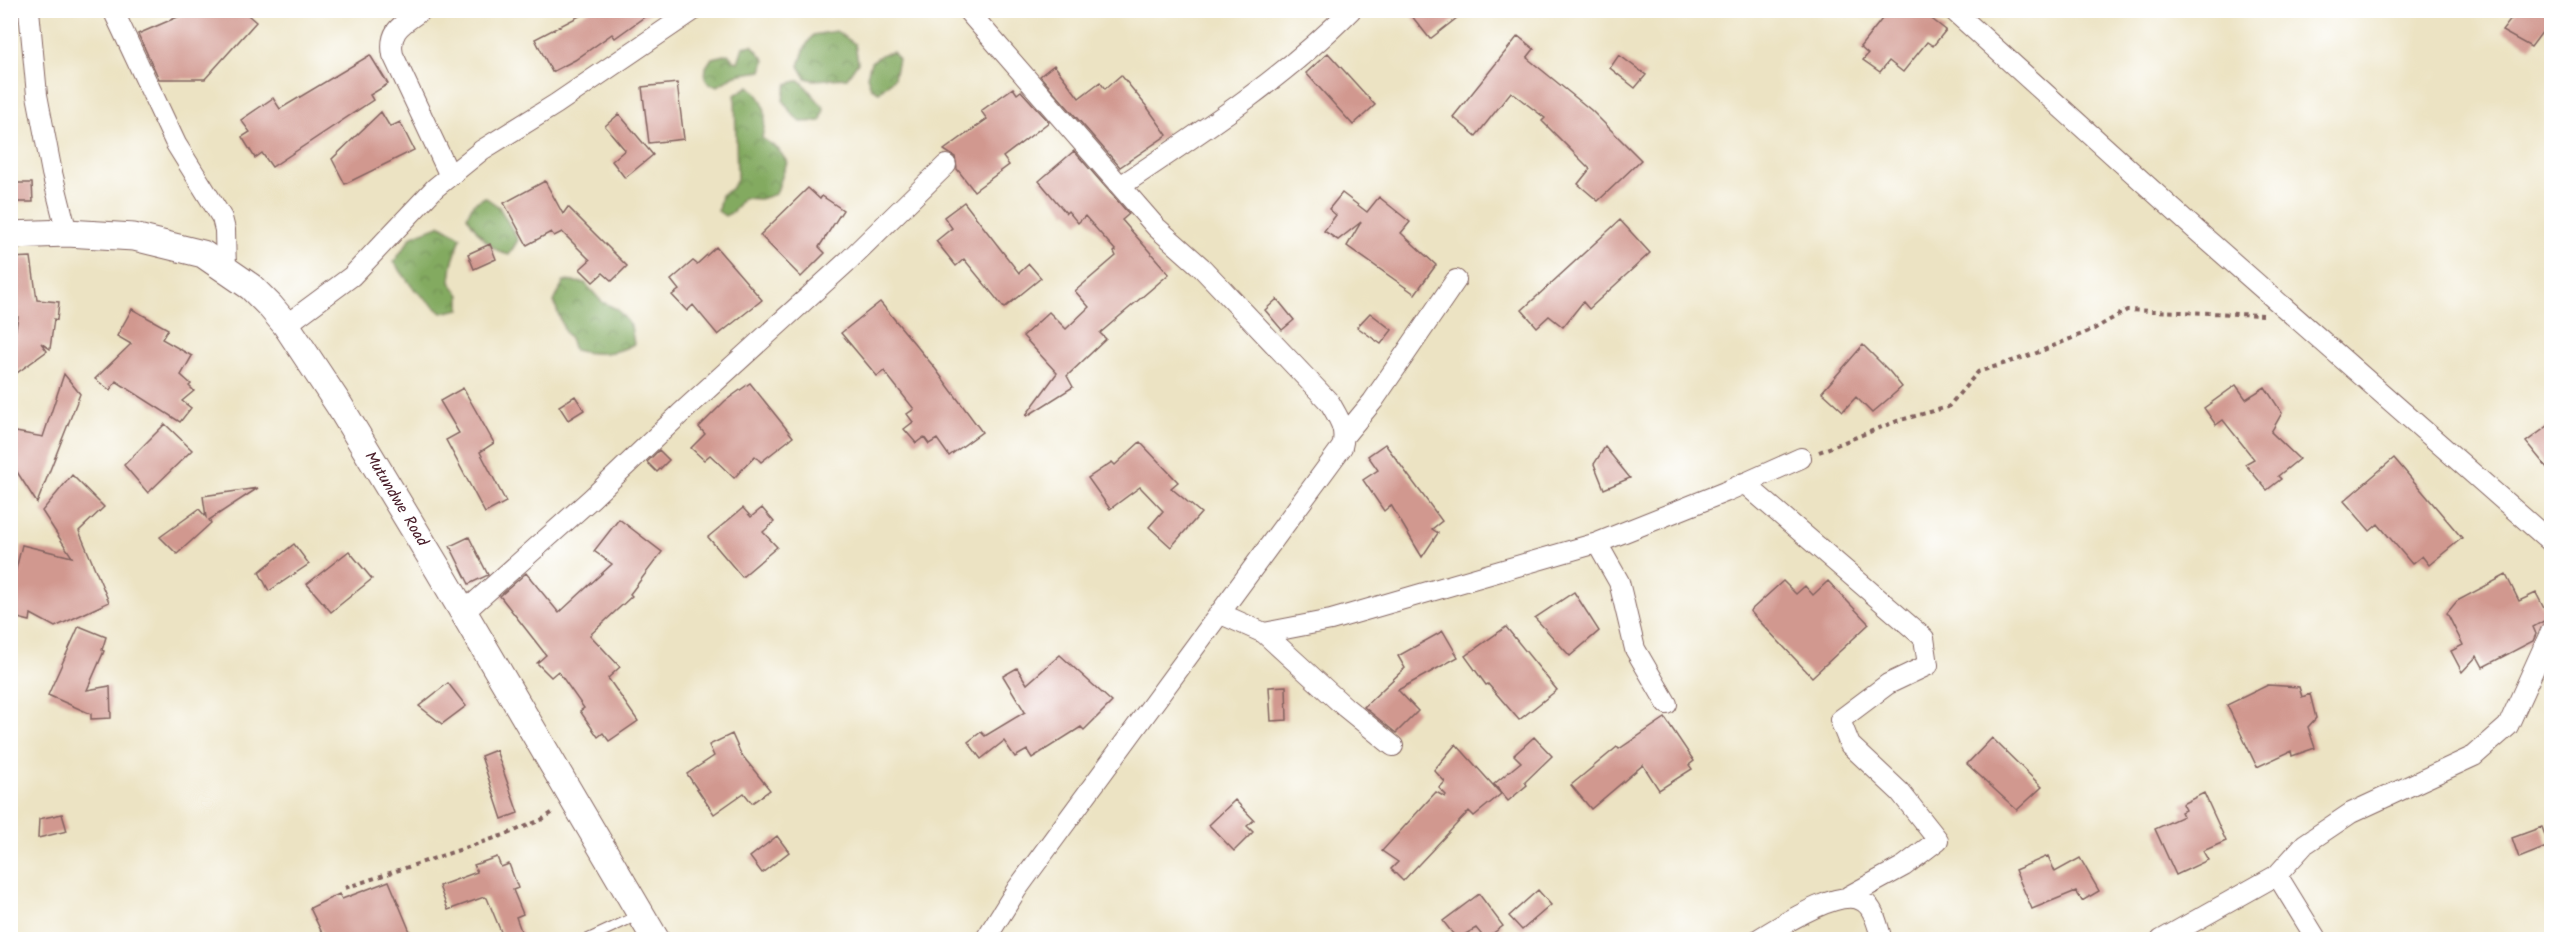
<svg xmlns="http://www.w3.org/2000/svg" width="2562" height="950" viewBox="0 0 2562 950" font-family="Kalam,sans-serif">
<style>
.forest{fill:url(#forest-crowns);stroke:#666446;stroke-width:1.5}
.building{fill:#d1988f}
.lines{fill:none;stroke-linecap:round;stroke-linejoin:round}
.service-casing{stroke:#836460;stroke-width:11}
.minor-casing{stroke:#836460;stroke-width:22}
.secondary-casing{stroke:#836460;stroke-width:29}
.path{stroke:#836460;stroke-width:4;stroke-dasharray:4.5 4.5;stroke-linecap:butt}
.service{stroke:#fff;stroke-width:9}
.minor{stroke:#fff;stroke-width:20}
.secondary{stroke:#fff;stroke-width:27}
.labels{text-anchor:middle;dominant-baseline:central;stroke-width:4.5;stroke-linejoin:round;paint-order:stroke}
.street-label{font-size:16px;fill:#4a1f2b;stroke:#fff}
</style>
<defs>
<pattern id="forest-crowns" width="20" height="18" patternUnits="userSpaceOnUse" patternTransform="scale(1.5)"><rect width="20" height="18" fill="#83aa61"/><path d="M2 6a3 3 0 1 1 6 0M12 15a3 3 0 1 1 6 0" fill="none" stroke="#6d8a50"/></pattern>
</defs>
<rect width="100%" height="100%" fill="#fff"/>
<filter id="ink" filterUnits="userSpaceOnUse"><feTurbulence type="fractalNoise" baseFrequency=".0167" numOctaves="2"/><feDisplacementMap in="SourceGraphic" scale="12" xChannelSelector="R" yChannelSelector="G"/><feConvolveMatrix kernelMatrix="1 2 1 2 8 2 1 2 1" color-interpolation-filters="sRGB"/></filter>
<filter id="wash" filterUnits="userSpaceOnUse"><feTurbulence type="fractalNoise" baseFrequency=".008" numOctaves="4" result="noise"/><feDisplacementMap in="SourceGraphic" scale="24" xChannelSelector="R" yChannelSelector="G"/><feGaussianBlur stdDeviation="1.35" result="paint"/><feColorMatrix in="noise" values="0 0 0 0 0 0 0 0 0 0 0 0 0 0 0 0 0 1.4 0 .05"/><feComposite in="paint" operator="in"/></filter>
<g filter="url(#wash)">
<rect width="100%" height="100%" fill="#ece3c3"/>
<!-- forest -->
<path class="forest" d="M836 31 855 44 858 62 847 78 813 80 806 78 799 66 805 47 813 35Z
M752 45 765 60 762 71 735 75 718 86 709 84 705 77 706 67 712 58 728 54 734 61 738 62 743 47Z
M893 52 898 59 894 78 879 92 871 88 867 76 871 62 883 54Z
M800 80 824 108 821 121 801 122 791 113 783 100 787 84Z
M749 86C768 102 767 115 762 138L778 149 787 162 776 194 760 199 743 198 733 212 725 216 718 211 721 195 731 189 737 179 735 95Z
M485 197 499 207 518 240 509 255C492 252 476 231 467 216L473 204Z
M441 225 461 237 452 264 450 282 460 295V309L442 313 413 288 394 262 412 236Z
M564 281 585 283 602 302 617 309 631 326 634 344C614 355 596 355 574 350L570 338 565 332 554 302Z"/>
<g id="blocks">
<!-- building -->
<path class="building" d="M194 10H242L256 22 205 79H159L138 34Z
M591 10H654L615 38 612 34 575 60 552 72 535 39Z
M1407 10H1467L1430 39Z
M1889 10H1920L1946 30 1933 46 1927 42 1903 72 1889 61 1880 72 1863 60 1868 54 1860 47Z
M2518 10H2552V19L2531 47 2502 31Z
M1518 36 1534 49 1527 58 1591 110 1641 160 1598 201 1578 184 1590 169 1542 121 1545 118 1511 92 1476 136 1453 117Z
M1328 53 1375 105 1353 125 1306 73Z
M370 55 388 84 370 95 373 100 272 167 262 153 255 158 242 137 250 132 241 120 273 98 280 109Z
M1619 55 1646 75 1635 88 1610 68Z
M1054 65 1079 98 1100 82 1105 89 1121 75 1147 107 1167 135 1120 167 1040 76Z
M677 83 684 139 649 143 642 87Z
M1013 88 1017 94 1021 91 1049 122 1003 157 1009 165 974 191 957 169 955 157 944 150 987 119 981 111Z
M381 112 390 127 400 122 414 150 345 184 332 159Z
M619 114 653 155 625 178 612 161 625 150 605 126Z
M1074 151 1129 214 1122 220 1169 274 1100 333 1106 339 1067 376 1073 387 1027 416 1026 415 1057 373 1023 336 1049 312 1066 329 1089 307 1075 291 1116 256 1114 252 1116 251 1085 216 1078 223 1068 211 1066 213 1039 181Z
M545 181 563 214 568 207 627 266 612 281 603 273 593 282 580 269 590 260 562 232 554 236 551 232 527 245 504 203Z
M10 183H32L33 202H10Z
M808 188 820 199 822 196 843 210 819 247 825 253 801 277 760 235Z
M1342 193 1367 212 1379 197 1410 222 1401 233 1436 265 1415 294 1347 246 1361 222 1338 240 1324 231 1336 215 1329 209Z
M964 202 1019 273 1029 264 1041 278 1004 308 964 259 956 266 936 241 952 228 944 217Z
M1620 220 1650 253 1589 309 1583 302 1563 327 1549 316 1537 327 1522 310Z
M490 244 496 259 474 269 468 254Z
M716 247 762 300 718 335 693 305 687 311 672 295 679 290 671 280 693 261 697 264Z
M31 257 37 300 59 302 57 320 54 319 50 349 41 343 47 351 10 378V361L18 317 10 316V258Z
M1277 299 1294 320 1282 330 1265 310Z
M880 302 934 367 982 432 949 456 937 439 929 444 924 437 916 443 904 429 913 422 907 414 914 409 884 371 877 376 841 333Z
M132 309 168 329 162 339 192 356 181 375 191 384 189 386 194 391 182 401 191 408 180 422 116 381 110 390 95 379 131 344 117 336Z
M1370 313 1392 330 1381 344 1357 327Z
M1863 345 1890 372 1902 387 1872 413 1856 397 1843 411 1822 392Z
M64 374 80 394 37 503 10 461V431L43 437Z
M750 383 793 437 761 462 755 456 734 478 710 455 704 460 691 448 705 434 699 427 725 401Z
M2236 385 2246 399 2265 387 2282 413 2271 432 2299 459 2278 476 2281 479 2267 490 2245 464 2254 459 2223 420 2216 425 2204 408Z
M463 388 494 443 480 452 506 502 485 513 446 440 459 433 440 401Z
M575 396 584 410 568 420 559 406Z
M2552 423V474L2526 442Z
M165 424 192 450 148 493 124 465Z
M1140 442 1178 482 1171 488 1201 513 1171 547 1149 527 1163 511 1140 487 1110 509 1088 478 1112 462 1115 465Z
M1385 444 1442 521 1432 529 1438 533 1422 557 1391 505 1384 511 1363 480 1378 470 1368 456Z
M1605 447 1630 478 1604 489 1594 464Z
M659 450 669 460 657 472 647 462Z
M2394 458 2462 538 2429 565 2422 556 2412 564 2378 524 2370 531 2344 501Z
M72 475 104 507 79 531 109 602 55 627 31 614 30 621 10 616V593L22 545 72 557 42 511Z
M258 488 209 520 211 523 177 554 160 537 199 509 206 517 203 496Z
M743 508 751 517 762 508 774 522 763 532 777 547 742 577 708 537Z
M619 519 662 552 630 594 632 596 590 635 620 667 608 678 638 721 609 741 603 733 598 737 580 711 584 708 558 671 551 677 537 663 546 655 500 596 526 573 559 613 612 564 594 551Z
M469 537 488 575 469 584 450 546Z
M294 544 309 564 269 591 259 572Z
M349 551 372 579 331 612 307 584Z
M2506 575 2519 601 2536 593 2549 618 2533 627 2536 634 2533 641 2483 667 2477 656 2462 672 2451 651 2463 645 2447 613 2457 601Z
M1783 581 1796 594 1805 586 1813 595 1828 581 1869 624 1812 677 1750 611Z
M1574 592 1599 631 1570 656 1535 618Z
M79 626 106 637 102 650 104 651 87 690 110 686 111 718 91 719V714L48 695Z
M1506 627 1557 690 1519 720 1488 684 1486 685 1465 656Z
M1443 631 1458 657 1398 690 1418 711 1396 733 1364 707 1405 668 1398 656Z
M1060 655 1112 702 1084 730 1081 727 1032 758 1027 750 1015 757 1004 741 981 759 968 742 981 732 985 736 1025 712 1003 676 1017 668 1027 684Z
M448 683 466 706 442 724 419 706Z
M2268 685 2299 687 2302 697 2310 694 2316 718 2308 727 2315 748 2292 756 2291 751 2257 767 2227 705Z
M1286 686 1287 720 1271 721 1269 687Z
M1665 718 1694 761 1689 765 1692 769 1659 790 1643 765 1591 809 1571 785 1617 747 1619 749Z
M732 734 741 754 770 790 752 803 744 793 714 814 687 774 714 756 709 745Z
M1534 737 1552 756 1525 782 1527 785 1508 801 1494 784 1521 762 1514 755Z
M1992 738 2042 787 2017 810 1967 764Z
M1456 744 1501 794 1474 816 1469 811 1403 881 1391 869 1398 862 1382 851 1436 792 1445 797 1446 795 1439 788 1445 782 1434 770Z
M496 750 518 813 502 819 481 756Z
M2204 793 2226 841 2203 851 2208 860 2176 875 2155 829 2183 816 2181 812 2185 810 2182 804Z
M1235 800 1254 820 1247 826 1253 832 1234 851 1209 825Z
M62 814 67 831 38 838 39 819Z
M2542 827 2549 846 2519 858 2512 838Z
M777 836 789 852 762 873 750 857Z
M2048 856 2055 872 2080 858 2099 891 2082 901 2076 891 2032 909 2015 870Z
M497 857 501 867 509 864 518 888 513 890 523 914 516 917 524 939H504L487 898 484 897 448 910 439 886 477 872 474 865Z
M389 881 413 939H325L310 908 339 894 342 899Z
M1538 890 1551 905 1522 930 1509 916Z
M1479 894 1503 926 1485 939 1476 928 1457 939 1443 921Z"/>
</g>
</g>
<g filter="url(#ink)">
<use href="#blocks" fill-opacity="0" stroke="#836460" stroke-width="1.5"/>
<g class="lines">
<defs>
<path id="service" d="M585 940 639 915"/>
<path id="minor" d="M29 10 37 95 52 173 67 233
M113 10 176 144 222 218 225 230 226 271
M422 10C403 24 388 30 393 55L450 176
M967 10 1156 227 1201 267 1330 403C1339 419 1347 429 1342 447L1017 889 985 940
M1953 10 2196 230 2552 543
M1122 185C1201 132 1284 78 1351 10
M286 325 352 276 435 188 482 150 556 104 694 10
M1345 435 1373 401 1456 280
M1744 483 1924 638 1928 665 1888 684 1840 720 1850 745 1900 792 1938 840 1904 866 1849 896
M1597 543 1619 582 1635 649 1667 704
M463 613 592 498 680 414 849 260 946 165
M1219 613 1264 633 1345 707 1393 746
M1264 633 1331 620 1597 543 1725 492 1801 458
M2277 875 2305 844 2351 813 2474 756 2508 726 2552 629
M1757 940C1779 927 1841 885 1864 902 1875 909 1878 928 1882 940
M2161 940 2277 875 2317 940"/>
<path id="secondary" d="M10 235 67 233 134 237 203 254 251 287 270 306 286 325 339 405 438 569 656 940"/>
</defs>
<!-- service casing -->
<use href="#service" class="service-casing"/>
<!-- minor casing -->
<use href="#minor" class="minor-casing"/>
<!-- secondary casing -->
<use href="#secondary" class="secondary-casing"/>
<!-- path -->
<path class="path" d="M1819 452 1897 421 1948 407 1978 372 2034 354 2094 329 2127 310 2263 315
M345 888 507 834 541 820 555 811"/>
<!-- service -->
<use href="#service" class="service"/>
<!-- minor -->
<use href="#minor" class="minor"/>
<!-- secondary -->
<use href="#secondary" class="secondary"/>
</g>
</g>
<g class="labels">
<!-- street labels -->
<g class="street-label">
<text transform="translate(396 499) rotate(59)">Mutundwe Road</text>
</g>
</g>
<!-- margin -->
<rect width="2562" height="950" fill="none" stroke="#fff" stroke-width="36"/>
</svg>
